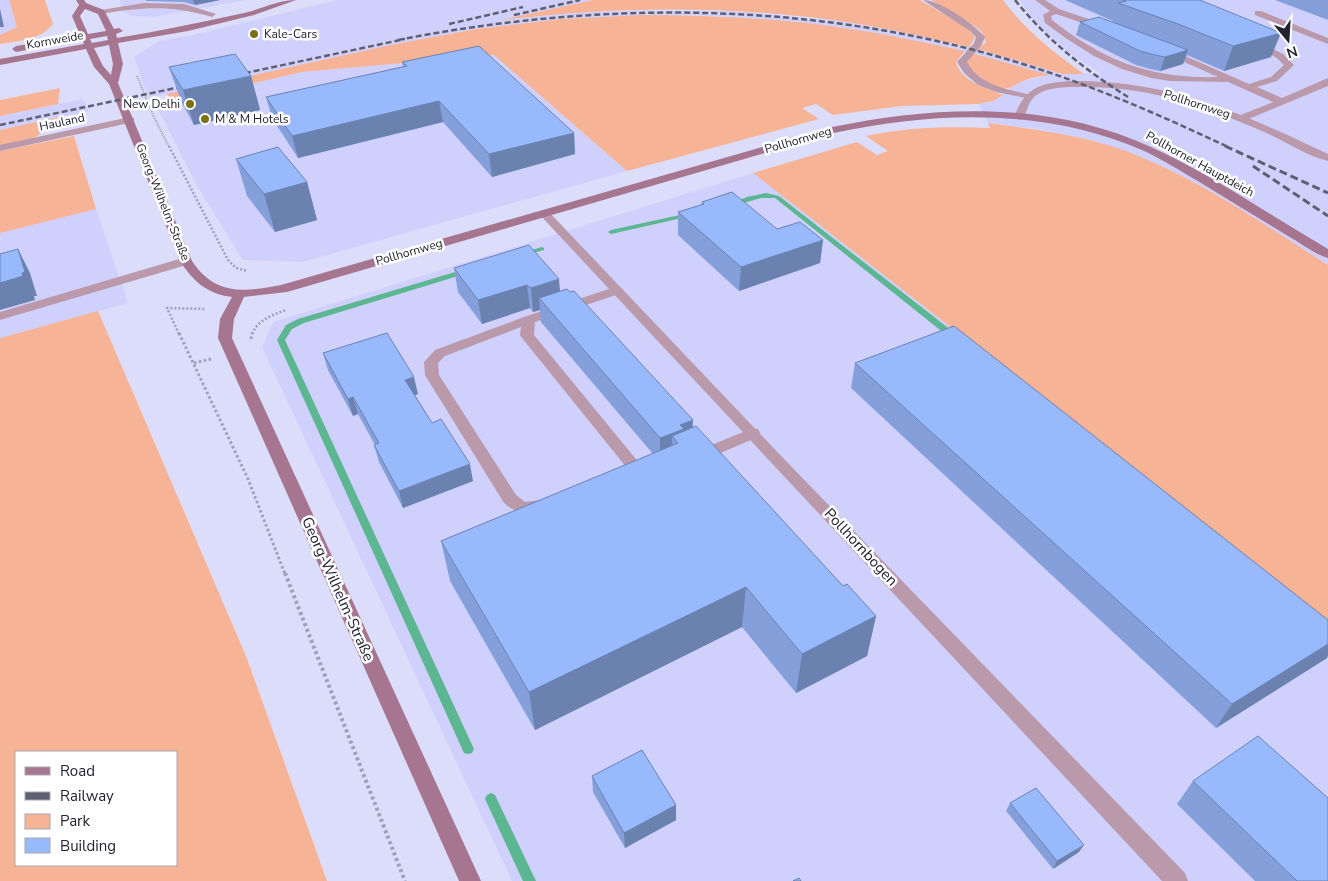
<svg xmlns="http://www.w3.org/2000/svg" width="1328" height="881" viewBox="0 0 1328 881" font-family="'Nunito Sans',sans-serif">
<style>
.built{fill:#d0d0fd}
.green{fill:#f7b396;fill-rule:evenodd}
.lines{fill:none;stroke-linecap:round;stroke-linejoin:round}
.stream{fill:#5db692;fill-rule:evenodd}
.path-far3{stroke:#9fa0b8;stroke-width:2;stroke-dasharray:1 1;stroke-linecap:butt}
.path-far2{stroke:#9fa0b8;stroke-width:2.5;stroke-dasharray:2 2;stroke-linecap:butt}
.path-far1{stroke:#9fa0b8;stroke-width:3;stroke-dasharray:2.5 2.5;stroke-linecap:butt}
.path{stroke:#9fa0b8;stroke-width:4;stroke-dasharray:3 3;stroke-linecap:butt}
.lane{fill:#ba99ab;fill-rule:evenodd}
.street{fill:#ba99ab;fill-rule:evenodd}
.secondary{fill:#a67691;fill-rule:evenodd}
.rail-far1{stroke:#5e5f72;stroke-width:2.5;stroke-dasharray:6 3;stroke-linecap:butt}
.rail{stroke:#5e5f72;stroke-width:3;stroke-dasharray:8 4;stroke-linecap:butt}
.wall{fill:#849fda}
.shaded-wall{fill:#6b82b1}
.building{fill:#99b9fd;stroke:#6b82b1}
.poi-dot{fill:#797113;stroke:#fff;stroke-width:2}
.labels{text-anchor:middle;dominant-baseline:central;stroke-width:5;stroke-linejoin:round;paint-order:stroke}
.far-poi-label{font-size:12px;fill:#222230;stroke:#fff;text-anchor:start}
.far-street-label{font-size:12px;fill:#222230;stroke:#fff}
.street-label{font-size:15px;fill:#222230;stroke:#fff}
</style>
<rect width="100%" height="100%" fill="#dcddfb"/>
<!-- built -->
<path class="built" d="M0 0H9L17 27 0 35Z
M120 0H246L154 17 131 16 122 10Z
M337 0H593L505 20 584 12 638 11H724L767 14 845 22 900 32 978 49 1062 74H1101L1068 52 1036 24 1019 0H1328V265L1218 196 1152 162 1098 142 1038 129 988 123 979 104 993 101 1020 82 1049 75 965 51 838 27 739 17 693 15H641L561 19 476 29 390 45 150 98 144 86 134 57 159 41 193 35Z
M494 55 627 171 302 262 243 260 197 186 156 105 302 72Z
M83 99 89 111 0 130V116Z
M753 173 1328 622V881H512L262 347 273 322Z
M96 209 128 303 0 338V233Z"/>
<!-- green -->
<path class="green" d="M9 0H45L53 24C41 40 19 41 0 44V35L17 27Z
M593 0H920L966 27 975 37 969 47C928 38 887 28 846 22 731 5 611 6 497 21Z
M931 0H1003C1025 30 1054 53 1084 74H1062L978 49 986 42 982 32 976 27Z
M641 15C707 15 772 18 838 27 881 33 923 42 965 51L956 62C961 82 987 88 1003 95L993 101 979 104 902 106 833 115 816 104 802 108 819 119 627 171 494 55 302 72 171 102 167 94 390 45 476 29 561 19Z
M975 54 1050 75C1040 76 1028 78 1019 83 1016 84 1013 87 1009 88 993 92 967 75 967 59Z
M60 88 58 104 0 116V100Z
M64 116 36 137 0 146V130Z
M988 123C1035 129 1081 135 1126 151 1198 178 1263 224 1328 265V622L753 173 857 142 877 155 888 151 866 136C907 127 948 126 990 128Z
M74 136 96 209 0 233V151Z
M98 311 246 656 327 881H0V338ZM16 752H176V865H16Z"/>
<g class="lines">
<!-- stream -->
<path class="stream" d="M766 193 779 196 956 334 957 336 956 338H950L775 198H761L733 206 730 204 747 197Z
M689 213 692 215 691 216 611 234 608 232 611 230Z
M542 247 544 248V250L523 256 519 254 521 253Z
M465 269 469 271 468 273 304 323 292 329 285 340 474 749 472 753 468 754 464 753 277 340 286 325 298 319Z
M491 793 495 795 536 881H523L485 799 487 795Z"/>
<!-- path-far3 -->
<path class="path-far3" d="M137 76 153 115 169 147"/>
<!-- path-far2 -->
<path class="path-far2" d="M169 146 228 260 236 268 248 271
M179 334 167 308 206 309
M252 334C258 320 272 315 286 310"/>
<!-- path-far1 -->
<path class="path-far1" d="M179 333 248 479 285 574
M251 339 252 333
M194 363 211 359"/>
<!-- path -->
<path class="path" d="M285 573 405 881"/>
<!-- lane -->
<path class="lane" d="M923 0C940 0 974 24 985 37L981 46 967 62C980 86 1007 89 1031 95V99L996 92 978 85 964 73 957 62 974 43 976 37 970 31Z
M1035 0H1045L1059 9 1106 25V29L1103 30 1056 14 1051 16 1052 20C1104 61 1151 79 1218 77L1164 53 1163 51 1167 48 1249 84 1271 77 1284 65 1277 58 1252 45 1251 43 1255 40 1283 54 1294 65 1277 81 1257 87 1282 98 1328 78V86L1246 120H1238V116L1273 102 1228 82 1170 81 1151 78 1122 69 1094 56 1067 39 1045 23 1043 15 1050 11Z
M144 3 184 4 216 14 212 17C170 5 144 7 101 14L97 12 101 10Z
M1255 11H1261L1328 38V44L1255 15Z
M130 117 134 118V122L0 151V145Z
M186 257 192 261 190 264 0 320V312Z
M615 287 619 288 621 291 619 294 535 322 534 335 640 464 652 466 655 470 652 474 647 475 631 473 522 338 520 335 521 327 445 356 438 363 439 375 516 495 525 502 541 500 547 502 549 506 547 510C531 515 517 515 504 503L425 375 424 362 435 350 524 317Z
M753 428 758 429 760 433 758 437 704 460 699 461 694 460 691 456 694 452Z"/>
<!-- street -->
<path class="street" d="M1072 81C1170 80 1241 113 1328 154V161C1307 156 1283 140 1262 131 1205 106 1146 86 1083 87 1068 87 1048 86 1035 96 1028 102 1027 112 1023 119L1019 120 1014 117C1026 86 1041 83 1072 81Z
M544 210 548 211 786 461 1185 873 1188 881H1162L540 215 538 213Z"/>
<!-- secondary -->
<path class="secondary" d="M76 0H84L86 3 104 10 114 29 119 28 123 31 116 34 117 38C160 31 202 22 244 13 262 9 278 0 296 0L254 15 188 31 118 43 123 64 118 83 192 261C215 296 245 292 281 285L832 127C938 105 1050 101 1151 147 1213 175 1269 215 1328 249V258C1314 254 1301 243 1288 236 1259 218 1230 201 1201 183 1182 172 1162 159 1142 150 1043 108 937 111 834 133L287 292 244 297 234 319 232 338 481 881H459L218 338 220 319 232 297C207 294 193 281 180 261L109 84 94 67 86 49 0 65V59L84 44 82 40 16 52 12 49 16 46 80 35 72 16 79 5ZM85 9 98 14 106 31 88 34 80 16ZM107 36 108 40 92 43 90 39ZM109 45 113 64 111 75 103 66 94 48Z"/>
<!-- rail-far1 -->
<path class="rail-far1" d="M1015 0C1047 40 1085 70 1128 97
M514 15 580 0
M449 24 523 7
M398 40C601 0 814 1 1013 61 1087 83 1158 114 1228 147
M236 75 405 39
M0 125 190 85"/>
<!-- rail -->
<path class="rail" d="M1225 146 1328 193
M1253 166 1328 216"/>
</g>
<!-- wall -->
<path class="wall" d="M146 0H220L195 5 184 2 146 1Z
M1065 0H1200L1271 57 1224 71 1187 55 1183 64 1160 71 1150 69 1136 65 1076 35 1080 22H1112L1113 21Z
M1275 0H1328V20Z
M402 62 574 133 575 154 492 177 443 122 298 158 272 118 266 97 403 67Z
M169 67 251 76 260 110 194 125 181 101Z
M236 159 307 182 317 220 275 232 247 196Z
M702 202 777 229 823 240 820 263 739 291 678 235V212L701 205Z
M454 268 560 291 693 427 843 586 876 616 867 656 796 693 742 627 535 730 450 581 441 541 653 454 541 322 540 310 533 312 530 308 482 324 458 292Z
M323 353 418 394 415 395 432 423 473 481 403 508 379 462 374 445H375L358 414 353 416 328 370Z
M855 363 1327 658 1216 728 851 388Z
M592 776 676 805V820L625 848 593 792Z
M1193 781 1328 881H1255L1177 804Z
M1010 803 1079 852 1053 869 1006 811Z"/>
<!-- shaded-wall -->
<path class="shaded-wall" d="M193 0H220L195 5Z
M0 9 4 27H0Z
M1281 33 1271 57 1224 71 1233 46Z
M1188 50 1183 64 1160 71 1165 57Z
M251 76 260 110 194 125 183 90Z
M439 101 443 122 298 158 292 136Z
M574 133 575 154 492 177 489 154Z
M307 182 317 220 275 232 264 194Z
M823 240 820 263 739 291 741 267Z
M18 249 30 273 37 296H34L35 300 0 310V283Z
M559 279 561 303 539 298 540 310 533 312 531 288Z
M527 285 530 308 482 324 478 300Z
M414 377 418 394 409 397 405 380Z
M353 397 358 414 353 416 348 399Z
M693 420 692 445 678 443 672 436V459L660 463V438L680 425Z
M470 464 473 481 403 508 399 491Z
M746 587 742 627 535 730 529 692Z
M876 616 867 656 796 693 802 654Z
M1328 644V656L1327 658 1216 728 1232 704Z
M676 805V820L625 848 624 833Z
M1084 845 1079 852 1053 869 1057 861Z"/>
<!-- building -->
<path class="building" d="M1123 0H1200L1281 33 1233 46 1178 24 1118 3 1126 1Z
M1099 17 1188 50 1165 57 1155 55 1140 51 1080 22Z
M479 46 574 133 489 154 439 101 292 136 266 97 407 66 402 62Z
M235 54 251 76 183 90 169 67Z
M278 147 307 182 264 194 236 159Z
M732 192 777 229 800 222 823 240 741 267 678 212 704 204 702 202Z
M529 245 559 279 531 288 527 285 478 300 454 268Z
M18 249 25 272 22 273 23 276 0 283V254Z
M567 289 570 292 574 291 693 420 680 425 684 429 660 438 539 298Z
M954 326 1328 620V644L1232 704 855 363Z
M387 333 414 377 405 380 432 423 441 419 470 464 399 491 374 445 379 443 353 397 348 399 323 353Z
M696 426 843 586 847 584 876 616 802 654 746 587 529 692 441 541 678 443 672 436Z
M1258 736 1328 798V881H1297L1193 781Z
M642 750 676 805 624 833 592 776Z
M1036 788 1084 845 1057 861 1010 803Z
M799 878 801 881H793Z"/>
<!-- markers -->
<g class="poi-dot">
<circle cx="254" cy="34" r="5"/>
<circle cx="190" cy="104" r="5"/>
<circle cx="205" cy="119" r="5"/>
</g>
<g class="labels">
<!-- far-poi labels -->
<g class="far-poi-label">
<text x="264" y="34">Kale-Cars</text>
<text x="180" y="104" text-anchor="end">New Delhi</text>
<text x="215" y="119">M &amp; M Hotels</text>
</g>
<!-- far-street labels -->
<g class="far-street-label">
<text transform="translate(55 40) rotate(-10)">Kornweide</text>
<text transform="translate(1197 104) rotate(18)">Pollhornweg</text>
<text transform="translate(62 122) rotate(-12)">Hauland</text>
<text transform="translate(798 140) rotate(-16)">Pollhornweg</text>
<text transform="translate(1200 164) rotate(29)">Pollhorner Hauptdeich</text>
<text transform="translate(163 202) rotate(68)">Georg-Wilhelm-Straße</text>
<text transform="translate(409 252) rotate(-16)">Pollhornweg</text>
</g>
<!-- street labels -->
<g class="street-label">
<text transform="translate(861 547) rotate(47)">Pollhornbogen</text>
<text transform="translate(338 589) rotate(66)">Georg-Wilhelm-Straße</text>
</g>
</g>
<!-- legend -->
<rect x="15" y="751" width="162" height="115" fill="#ffffff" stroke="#a7a7ac"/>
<rect x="25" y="767" width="25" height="8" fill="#a67691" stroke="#a7a7ac"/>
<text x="60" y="776" font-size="15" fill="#222230">Road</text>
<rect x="25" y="792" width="25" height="8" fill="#5e5f72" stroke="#a7a7ac"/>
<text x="60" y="801" font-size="15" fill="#222230">Railway</text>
<rect x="25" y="814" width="25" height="15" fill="#f7b396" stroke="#a7a7ac"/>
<text x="60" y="826" font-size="15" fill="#222230">Park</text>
<rect x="25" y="838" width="25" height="15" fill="#99b9fd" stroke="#a7a7ac"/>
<text x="60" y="851" font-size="15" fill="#222230">Building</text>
<!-- north arrow -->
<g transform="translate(1288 40) rotate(162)" stroke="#ffffff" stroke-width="4" paint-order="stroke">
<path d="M0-4L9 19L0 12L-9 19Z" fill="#222230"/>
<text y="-8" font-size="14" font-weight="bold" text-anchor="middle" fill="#222230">N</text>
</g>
</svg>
